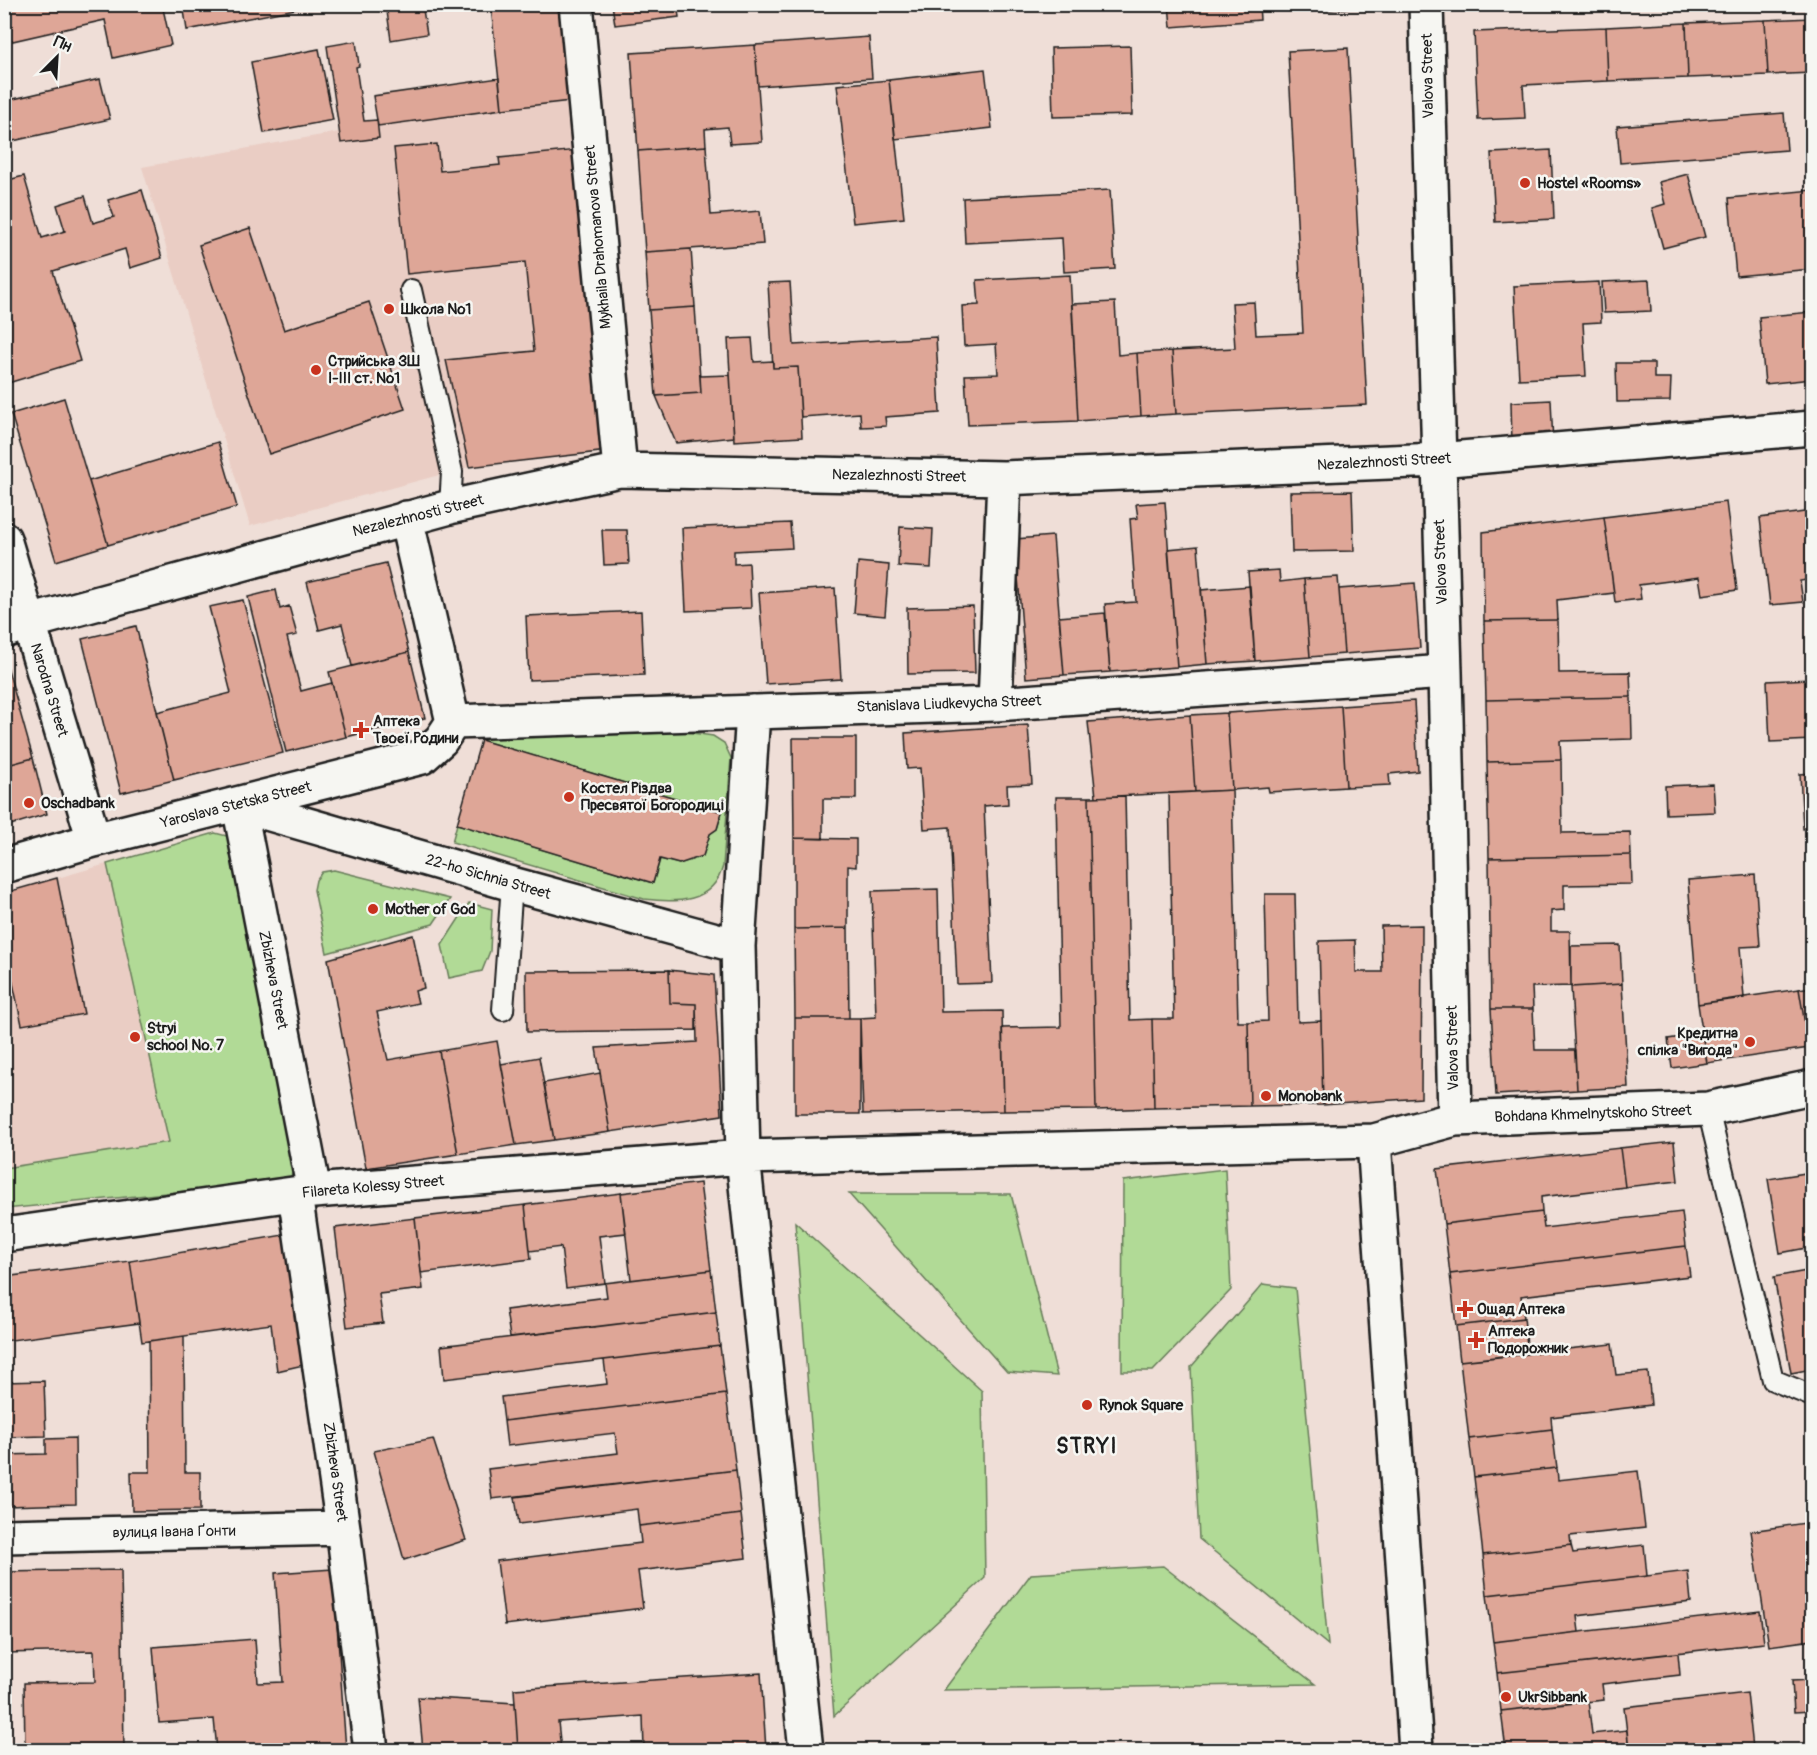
<svg xmlns="http://www.w3.org/2000/svg" width="1817" height="1755" viewBox="0 0 1817 1755" font-family="Pangolin,sans-serif">
<style>
.built{fill:#eacdc4}
.green{fill:#b1da96;stroke:#667b59;stroke-width:1.5}
.building{fill:#dea697;stroke:#1c1c1c;stroke-width:1.5}
.lines{fill:none;stroke-linecap:round;stroke-linejoin:round}
.lane-casing{stroke:#1c1c1c;stroke-width:24}
.street-casing{stroke:#1c1c1c;stroke-width:38}
.lane{stroke:#f6f6f2;stroke-width:20}
.street{stroke:#f6f6f2;stroke-width:33}
.poi-dot{fill:#c8321e;stroke:#f6f6f2;stroke-width:2}
.labels{text-anchor:middle;dominant-baseline:central;stroke-width:5;stroke-linejoin:round;paint-order:stroke}
.street-label{font-size:15px;fill:#1c1c1c;stroke:#f6f6f2}
.poi-label{font-size:15px;font-weight:bold;fill:#1c1c1c;stroke:#f6f6f2;text-anchor:start}
.district-label{font-size:21px;font-weight:bold;letter-spacing:1.5px;fill:#1c1c1c;stroke:#f6f6f2}
</style>
<rect width="100%" height="100%" fill="#efded7"/>
<filter id="ink" filterUnits="userSpaceOnUse"><feTurbulence type="fractalNoise" baseFrequency=".0167" numOctaves="2"/><feDisplacementMap in="SourceGraphic" scale="12" xChannelSelector="R" yChannelSelector="G"/><feConvolveMatrix kernelMatrix="1 2 1 2 8 2 1 2 1" color-interpolation-filters="sRGB"/></filter>
<g filter="url(#ink)">
<!-- built -->
<path class="built" d="M579 100 608 451 469 467 250 526 142 167 339 132 341 143 379 138 378 126 502 109Z
M215 833 227 836 293 1172 5 1209V893Z"/>
<!-- green -->
<path class="green" d="M686 732 713 736 724 743 731 758 723 866C713 904 675 903 644 899L452 842 457 824 653 883 660 859 679 864 703 856 710 834 717 829 722 812 481 740 483 734Z
M215 833 227 836 293 1172 288 1181 5 1209V1168L169 1142 107 864Z
M334 870 450 899 433 924 327 953 314 890 316 880 322 872Z
M469 903 492 909 490 951 482 971 449 978 442 945Z
M1225 1169 1231 1290 1153 1371H1122L1123 1181Z
M849 1194H1011L1057 1376 1007 1372Z
M795 1222 982 1391 985 1578 834 1716Z
M1263 1284 1295 1288 1328 1645 1199 1539 1191 1367Z
M1163 1566 1315 1684 944 1690 1031 1574Z"/>
<!-- building -->
<path class="building" d="M4 4H162L171 45 113 58 105 20 4 43Z
M183 4H300L301 8 187 30Z
M386 4H422L427 34 391 40Z
M515 4H569L579 100 502 109 491 7Z
M612 4H677L679 17 615 25Z
M1169 4H1259L1260 20 1171 27Z
M1304 4H1359V7L1305 12Z
M1812 18V73L1768 75 1765 20Z
M1765 20 1768 75 1688 78 1686 23Z
M1686 23 1688 78 1608 81 1606 27Z
M1606 27 1608 81 1523 85 1525 118 1478 120 1474 32Z
M869 37 872 78 758 86 755 45Z
M356 41 359 66 356 67 364 121 377 120 379 138 341 143 327 46Z
M755 45 762 142 730 144 728 127 705 129 706 146 638 151 631 53Z
M1130 46 1132 115 1053 117 1051 48Z
M1348 48 1367 405 1176 414 1172 351 1235 348 1232 303 1254 302 1256 335 1303 333 1288 51Z
M319 49 333 120 264 133 251 62Z
M985 69 992 128 895 139 889 80Z
M499 78 502 109 378 126 373 96Z
M100 79 110 119 4 143V81L9 100Z
M889 80 904 218 853 223 837 85Z
M1784 113 1787 150 1620 163 1617 126Z
M437 144 440 171 500 165 499 158 578 150 608 451 469 467 446 360 534 351 525 262 407 274 394 148Z
M706 146 711 215 760 211 763 244 645 252 638 151Z
M1551 150 1554 219 1495 222 1491 153Z
M1688 174 1705 237 1663 248 1652 208 1665 204 1659 182Z
M24 176 42 238 65 231 57 205 85 196 93 223 114 217 108 200 142 190 162 258 130 268 125 249 53 271 80 361 5 384 4 181Z
M1110 190 1115 269 1064 272 1062 238 965 243 963 198Z
M1812 190V269L1736 276 1729 198Z
M250 228 284 330 369 302 405 409 269 454 199 245Z
M691 249 695 307 649 310 645 252Z
M1070 275 1078 421 968 425 965 375 998 374 996 344 964 346 962 306 979 305 977 280Z
M1649 280 1651 311 1604 313 1602 282Z
M790 282 794 345 936 337 940 413 885 417 886 426 861 427 860 413 801 417 798 367 773 368 768 283Z
M1599 282 1601 322 1583 323 1586 376 1519 379 1514 286Z
M1115 302 1118 355 1137 353 1141 416 1078 421 1072 304Z
M695 307 701 393 656 396 649 310Z
M1812 312V379L1765 384 1759 317Z
M752 338 754 362 773 361V368L798 367 802 437 734 441 728 339Z
M1172 351 1176 414 1141 416 1137 353Z
M1616 363H1654V378H1671L1670 401 1617 402Z
M730 375 734 437 676 443 656 396 701 393 700 376Z
M64 398 108 545 56 561 11 414Z
M1551 400 1553 444 1512 446 1511 402Z
M218 442 237 507 108 545 89 481Z
M1352 491 1354 551 1292 552 1290 492Z
M1165 502 1177 667 1110 672 1105 604 1136 602 1130 519 1138 518 1136 504Z
M1726 502 1737 590 1702 595 1699 577 1639 585 1641 599 1615 602 1604 517Z
M1812 511V579L1800 581 1803 602 1770 605 1760 518Z
M1604 517 1614 593 1557 600 1558 620 1484 621 1483 532Z
M790 523 792 548 734 551V564L749 563 751 608 686 611 682 528Z
M900 527 933 529 931 568 898 566Z
M602 530H627L629 564 604 565Z
M1053 536 1064 675 1026 678 1015 539Z
M1198 546 1207 664 1177 667 1168 549Z
M858 562 889 565 885 616 854 613Z
M386 563 409 652 352 666 342 624 319 630 307 582Z
M1279 570 1280 582 1304 579 1310 657 1255 661 1248 572Z
M1338 577 1344 654 1310 657 1304 579Z
M1415 583 1420 648 1344 654 1339 589Z
M1250 586 1255 661 1207 664 1201 590Z
M835 588 841 679 766 684 759 593Z
M276 590 280 609 289 606 297 635 287 637 301 691 332 683 346 737 286 752 248 597Z
M243 600 283 753 174 780 157 712 231 693 209 607Z
M973 606 975 673 908 674 907 608Z
M641 611 644 675 529 680 526 616Z
M1105 613 1110 672 1064 675 1059 617Z
M1558 620 1559 673 1630 672 1631 697 1486 700 1484 621Z
M136 626 174 780 121 793 82 639Z
M409 652 425 718 346 737 329 672Z
M7 666 33 758 4 766V667Z
M1812 679V740L1770 742 1767 681Z
M1631 697 1632 739 1560 741 1561 760 1487 762 1486 700Z
M1414 701 1418 771 1389 774 1390 785 1346 787 1341 706Z
M1341 706 1346 787 1269 792 1268 787 1232 790 1227 713Z
M1227 713 1232 790 1195 792 1190 715Z
M1190 715 1195 792 1096 797 1088 722Z
M1028 725 1032 784 1007 785 1008 804 984 806 992 983 957 984 950 827 924 829 920 768 907 769 905 733Z
M793 738H856V799H823V839L794 838Z
M481 740 722 812 717 829 710 834 703 856 679 864 660 859 653 883 457 824Z
M33 758 47 814 4 827V766Z
M1561 760 1562 833 1630 832 1631 855 1489 858 1487 762Z
M1812 773V828L1803 829 1800 774Z
M1713 784 1715 812 1666 814 1665 786Z
M1232 790 1238 1022H1248L1250 1106 1154 1108 1152 1019H1174L1169 793Z
M1125 796 1130 1020 1152 1019 1154 1108 1096 1110 1089 797Z
M1056 797H1089L1096 1110 1004 1111 1002 1028 1061 1027Z
M794 838 856 839V867L848 866V928L794 929Z
M1631 855 1632 884 1564 885V910L1551 911V931H1570L1571 986 1532 987 1533 1009H1491L1489 858Z
M1755 875 1760 946 1740 947 1744 998 1698 1004 1688 880Z
M57 878 84 1014 22 1025 8 960 4 961V893Z
M938 889 941 1012 1002 1011 1004 1111 863 1114 860 1018 876 1017 872 891Z
M1265 894H1295L1298 1022 1321 1021 1323 1105 1250 1106 1248 1022 1268 1021Z
M1422 925 1421 1098 1323 1105 1319 941 1355 940 1356 972H1382L1381 926Z
M848 928 849 1018H795L794 929Z
M413 935 424 988 415 991 418 1003 377 1012 388 1060 439 1051 458 1154 366 1168 328 959Z
M1620 945 1622 984 1571 987V946Z
M669 970 670 1003 696 1004V1030L527 1032 526 971Z
M669 970 714 975 722 1115 610 1132 596 1048 697 1042 696 1004 670 1003Z
M1622 984 1628 1087 1577 1090 1571 987Z
M1812 987V1047L1809 1048 1799 989Z
M1799 989 1809 1048 1707 1063 1698 1004Z
M1491 1009H1533L1535 1050H1575L1577 1090 1496 1095Z
M795 1018H860V1114H795Z
M1702 1034 1707 1063 1672 1068 1668 1039Z
M497 1041 516 1145 458 1154 439 1051Z
M539 1057 554 1140 516 1145 501 1064Z
M600 1073 610 1132 554 1140 544 1083Z
M1674 1142 1678 1181 1625 1187 1620 1148Z
M1620 1148 1625 1187 1541 1197 1542 1212 1444 1224 1437 1169Z
M1812 1172V1247L1780 1253 1768 1179Z
M700 1183 711 1270 631 1280 621 1193Z
M621 1193 626 1233 599 1236 605 1283 566 1288 561 1247 530 1251 525 1205Z
M525 1205 531 1259 421 1273 415 1218Z
M1542 1212 1544 1228 1682 1212 1686 1246 1450 1274 1444 1224Z
M415 1218 423 1289 379 1294 383 1323 347 1327 335 1228Z
M295 1233 312 1363 277 1371 271 1324 142 1342 130 1261Z
M1686 1246 1690 1276 1521 1296 1524 1318 1456 1326 1450 1274Z
M130 1261 139 1323 4 1341V1277Z
M711 1270 716 1312 510 1337 506 1310 607 1297 605 1283Z
M1812 1270V1369L1791 1373 1774 1277Z
M716 1312 720 1346 444 1379 441 1346Z
M1524 1318 1528 1354 1460 1361 1456 1326Z
M184 1336 185 1472H200V1510L132 1511 131 1472H150L149 1341Z
M1612 1344 1616 1375 1648 1372 1651 1405 1551 1417 1552 1429 1469 1439 1460 1361Z
M720 1346 726 1394 504 1421 501 1397 607 1384 604 1360Z
M44 1381 46 1436 5 1437 4 1382Z
M726 1394 736 1470 492 1499 488 1469 618 1453 615 1433 507 1446 504 1421Z
M1552 1429 1557 1468 1474 1477 1469 1439Z
M75 1438 76 1504 6 1506 4 1455 46 1454V1439Z
M433 1439 466 1540 404 1560 374 1451Z
M1557 1468 1558 1480 1638 1471 1645 1528 1570 1536 1571 1545 1483 1555 1474 1477Z
M736 1470 741 1514 639 1526 637 1509 519 1524 515 1497Z
M741 1514 746 1558 638 1571 643 1608 505 1625 497 1561 641 1543 639 1526Z
M1812 1522V1640L1769 1646 1751 1531Z
M1571 1545 1573 1553 1644 1545 1647 1576 1487 1595 1483 1555Z
M333 1569 346 1750H217L214 1719 159 1723 153 1647 255 1639 258 1683 283 1682 275 1573Z
M121 1570 124 1750H25L24 1683 95 1682 94 1651 4 1653V1572Z
M1688 1571 1691 1602 1577 1616 1579 1632 1493 1642 1487 1595Z
M1760 1611 1764 1643 1497 1673 1493 1642Z
M1678 1653 1680 1675 1602 1684 1604 1700 1501 1711 1497 1673Z
M761 1673 766 1750H644L643 1716 558 1722 561 1750H518L514 1689Z
M1812 1680V1711L1794 1712 1792 1681Z
M1747 1693 1753 1748 1734 1750H1629L1624 1707Z
M418 1697 515 1703 518 1750H423Z
M1588 1701 1592 1734 1627 1730 1629 1750H1506L1501 1711Z"/>
<g class="lines">
<defs>
<path id="lane" d="M411 290 452 472 450 507
M503 1010 512 884
M1708 1109 1773 1380 1812 1396"/>
<path id="street" d="M576 4 620 470
M1426 4 1445 672 1455 1119
M406 518 453 722
M4 539 94 840
M4 631 29 622 450 507 620 470 1004 478 1438 460 1812 428
M995 704 1004 478
M753 712 738 946 743 1157 806 1750
M453 722 995 704 1445 672
M239 805 512 884 738 946
M239 805 314 1191
M4 866 94 840 422 757 441 740 453 722
M1374 1141 1416 1750
M295 1194 343 1528 371 1750
M4 1235 314 1191 743 1157 1374 1141 1455 1119 1708 1109 1812 1087
M4 1536 343 1528"/>
</defs>
<!-- lane casing -->
<use href="#lane" class="lane-casing"/>
<!-- street casing -->
<use href="#street" class="street-casing"/>
<!-- lane -->
<use href="#lane" class="lane"/>
<!-- street -->
<use href="#street" class="street"/>
</g>
</g>
<!-- markers -->
<g class="poi-dot">
<circle cx="1525" cy="183" r="6"/>
<circle cx="389" cy="309" r="6"/>
<circle cx="316" cy="370" r="6"/>
<path d="M358 721h6v6h6v6h-6v6h-6v-6h-6v-6h6z"/>
<circle cx="569" cy="797" r="6"/>
<circle cx="29" cy="803" r="6"/>
<circle cx="373" cy="909" r="6"/>
<circle cx="135" cy="1037" r="6"/>
<circle cx="1750" cy="1042" r="6"/>
<circle cx="1266" cy="1096" r="6"/>
<path d="M1462 1300h6v6h6v6h-6v6h-6v-6h-6v-6h6z"/>
<path d="M1473 1331h6v6h6v6h-6v6h-6v-6h-6v-6h6z"/>
<circle cx="1087" cy="1405" r="6"/>
<circle cx="1506" cy="1697" r="6"/>
</g>
<g class="labels">
<!-- street labels -->
<g class="street-label">
<text transform="translate(1428 76) rotate(-91)">Valova Street</text>
<text transform="translate(598 237) rotate(-95)">Mykhaila Drahomanova Street</text>
<text transform="translate(1384 462) rotate(-3)">Nezalezhnosti Street</text>
<text transform="translate(899 476) rotate(1)">Nezalezhnosti Street</text>
<text transform="translate(418 516) rotate(-14)">Nezalezhnosti Street</text>
<text transform="translate(1441 562) rotate(-92)">Valova Street</text>
<text transform="translate(49 690) rotate(73)">Narodna Street</text>
<text transform="translate(949 704) rotate(-2)">Stanislava Liudkevycha Street</text>
<text transform="translate(236 805) rotate(-14)">Yaroslava Stetska Street</text>
<text transform="translate(488 877) rotate(16)">22-ho Sichnia Street</text>
<text transform="translate(273 980) rotate(79)">Zbizheva Street</text>
<text transform="translate(1453 1048) rotate(-91)">Valova Street</text>
<text transform="translate(1593 1114) rotate(-2)">Bohdana Khmelnytskoho Street</text>
<text transform="translate(373 1187) rotate(-5)">Filareta Kolessy Street</text>
<text transform="translate(335 1472) rotate(82)">Zbizheva Street</text>
<text transform="translate(174 1532) rotate(-1)">вулиця Івана Ґонти</text>
</g>
<!-- poi labels -->
<g class="poi-label">
<text x="1537" y="183">Hostel «Rooms»</text>
<text x="401" y="309">Школа №1</text>
<text x="328" y="361">Стрийська ЗШ<tspan x="328" dy="17">І-ІІІ ст. №1</tspan></text>
<text x="373" y="721">Аптека<tspan x="373" dy="17">Твоєї Родини</tspan></text>
<text x="581" y="788">Костел Різдва<tspan x="581" dy="17">Пресвятої Богородиці</tspan></text>
<text x="41" y="803">Oschadbank</text>
<text x="385" y="909">Mother of God</text>
<text x="147" y="1028">Stryi<tspan x="147" dy="17">school No. 7</tspan></text>
<text x="1738" y="1033" text-anchor="end">Кредитна<tspan x="1738" dy="17">спілка "Вигода"</tspan></text>
<text x="1278" y="1096">Monobank</text>
<text x="1477" y="1309">Ощад Аптека</text>
<text x="1488" y="1331">Аптека<tspan x="1488" dy="17">Подорожник</tspan></text>
<text x="1099" y="1405">Rynok Square</text>
<text x="1518" y="1697">UkrSibbank</text>
</g>
<!-- district labels -->
<g class="district-label">
<text x="1087" y="1446">STRYI</text>
</g>
</g>
<!-- margin -->
<rect width="1817" height="1755" fill="none" stroke="#f6f6f2" stroke-width="24"/>
<rect x="12" y="12" width="1793" height="1731" fill="none" stroke="#1c1c1c" stroke-width="2" filter="url(#ink)"/>
<!-- north arrow -->
<g transform="translate(57 57) rotate(24)" stroke="#f6f6f2" stroke-width="4.5" paint-order="stroke">
<path d="M0-4.5L10 22L0 15L-10 22Z" fill="#1c1c1c"/>
<text y="-9" font-size="16" font-weight="bold" text-anchor="middle" fill="#1c1c1c">Пн</text>
</g>
</svg>
